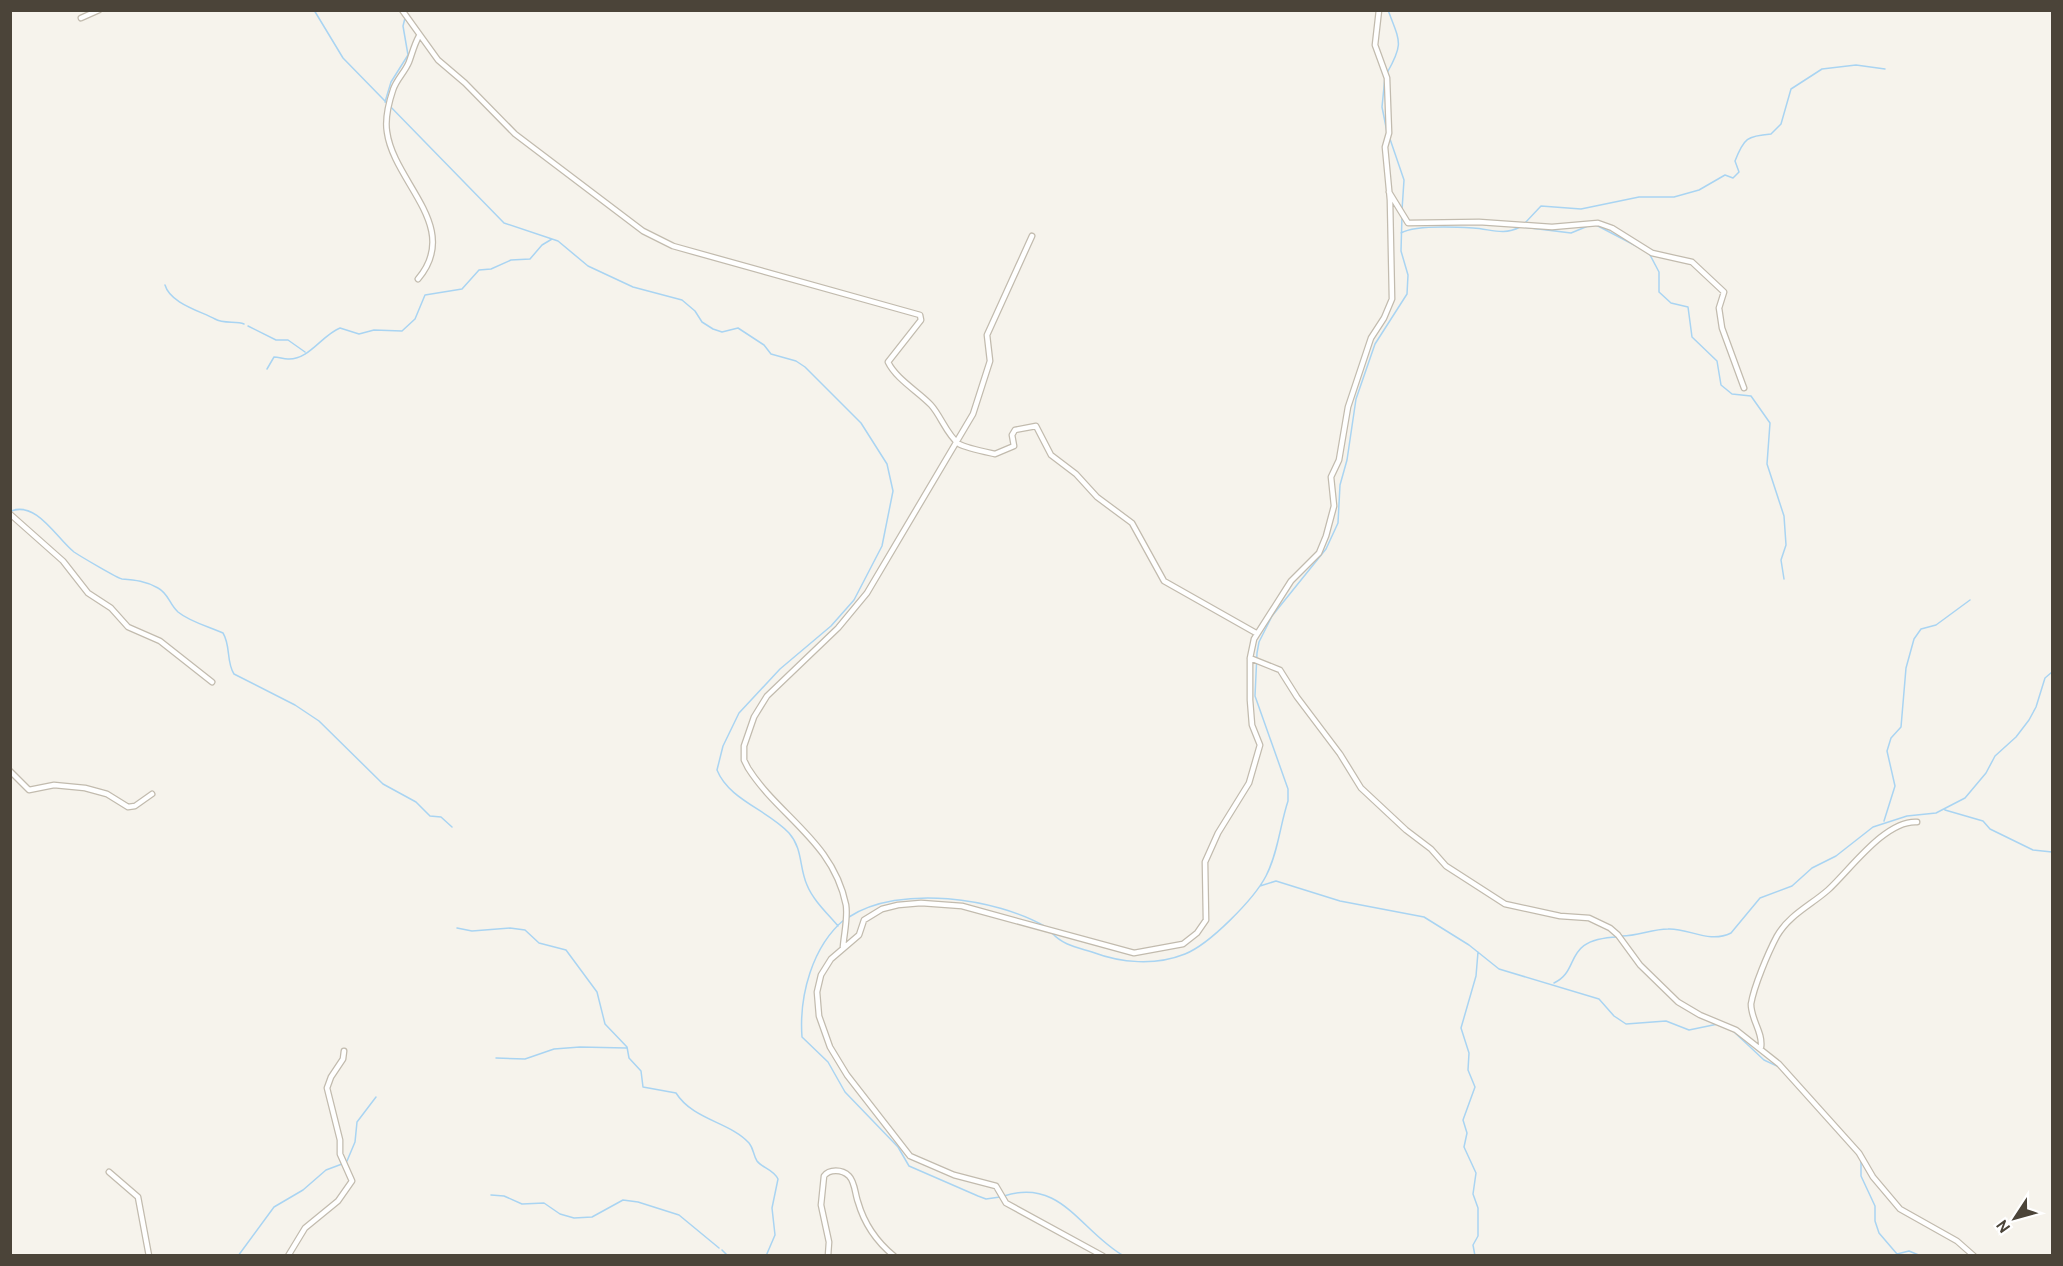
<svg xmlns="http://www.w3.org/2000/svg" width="2063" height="1266" viewBox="0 0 2063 1266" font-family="Cabin,sans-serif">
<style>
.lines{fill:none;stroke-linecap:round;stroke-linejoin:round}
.stream{stroke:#a9d4f2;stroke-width:1.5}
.minor-casing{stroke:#c2bbae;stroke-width:7}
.minor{stroke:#fff;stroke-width:4.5}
</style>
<rect width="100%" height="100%" fill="#f6f3ec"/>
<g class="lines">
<!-- stream -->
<path class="stream" d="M314 10 343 58 504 223 558 241 588 266 633 287 682 300 695 311 702 322 713 329 722 332 738 328 764 345 771 354 796 361 805 367 861 423 887 464 893 491 882 546 854 600 831 626 780 669 739 713 723 746 717 770C729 800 768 810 789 833 803 849 799 867 807 885 813 900 827 913 838 926
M1387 73C1404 43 1400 42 1388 10
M1385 77 1382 107 1387 132
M385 102 391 82 408 55 403 26 405 18
M1390 139 1404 180 1402 210
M1524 224 1541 206 1581 209 1639 197H1674L1699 190 1725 175 1733 178 1739 172 1735 161C1744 138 1747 136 1771 134L1781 124 1791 89 1822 69 1856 65 1885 69
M1596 225 1640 248
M1523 227 1571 233 1588 226
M1401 233C1415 225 1456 227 1473 228 1491 229 1503 236 1520 227
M1649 253 1659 272V292L1671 303 1688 307 1692 337 1717 361 1721 385 1732 394 1751 396 1770 423 1767 464 1784 516 1786 545 1781 560 1784 579
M165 285C170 303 200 311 215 319 223 324 236 321 244 324
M248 326 276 340H288L305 352
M267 369 274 357C279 357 283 359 288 359 309 360 322 335 340 328L359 334 374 330 402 331 415 319 425 295 462 289 479 270 491 269 511 260 530 259 542 245 552 239
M11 511C37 501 57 539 74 552 80 556 117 578 122 579 135 580 146 581 158 588 169 594 169 604 178 612 190 622 210 627 223 633 231 646 226 662 234 674L295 705 319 721 383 784 416 802 430 816 441 817 452 827
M1945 810 1983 821 1990 829 2033 850 2052 852
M1884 821 1895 786 1887 751 1891 738 1901 727 1906 668 1914 639 1921 629 1936 625 1970 600
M1260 886 1276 881 1340 901 1424 917 1469 945 1499 969 1599 999 1614 1016 1626 1024 1666 1021 1689 1030 1718 1024
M849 917C900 884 996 898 1046 927
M845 919C812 946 799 996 802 1037L828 1062 845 1092 898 1147 909 1166 978 1196 986 1199 1000 1197
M457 928 472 931 510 928 525 930 539 943 566 950 597 992 605 1024 627 1047 629 1058 641 1071 643 1087 676 1093C693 1120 730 1122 749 1143 754 1149 753 1155 757 1161 762 1168 773 1169 778 1179L772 1208 775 1235 766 1256
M1052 933C1063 945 1076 947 1092 952 1121 963 1155 966 1185 954 1210 944 1254 899 1266 876 1278 853 1280 825 1288 801V789L1255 696 1257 653 1259 642 1272 616 1326 549 1338 523 1340 485 1347 460 1356 399 1375 344 1407 294 1408 275 1401 251 1402 215
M1622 936C1638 936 1652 929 1668 929 1689 928 1709 944 1731 933L1760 898 1792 886 1812 868 1836 856 1873 827 1907 816 1936 813 1965 798 1986 773 1995 756 2016 737 2029 720 2036 707 2045 678 2052 672
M1554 983C1582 970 1561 939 1618 937
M1733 1031 1764 1060 1781 1068
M496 1058 525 1059 554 1049 580 1047 626 1048
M1861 1159V1176L1875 1206V1221L1879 1233 1897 1254 1909 1251 1921 1256
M347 1161 355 1142 357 1122 376 1097
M491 1195 504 1196 522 1204 544 1203 560 1214 574 1218 592 1217 623 1200 638 1202 679 1215 719 1248
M1004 1196C1061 1177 1081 1232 1124 1256
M722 1250 728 1256
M238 1256 274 1207 303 1190 326 1170 342 1164
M1475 1256 1473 1245 1478 1236V1208L1473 1194 1476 1173 1464 1147 1467 1133 1463 1120 1475 1087 1468 1070 1469 1053 1461 1028 1476 976 1478 952"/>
<defs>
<path id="minor" d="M402 10 438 60 465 83 515 134 643 231 673 246 920 315 921 320 888 362C896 379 919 392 931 405 941 416 947 435 959 444 966 448 986 452 995 454L1014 446 1012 435 1015 430 1036 426 1051 455 1076 474 1097 497 1132 523 1164 581 1256 633
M81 18 99 10
M1389 192 1408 223 1479 222 1552 227 1598 223 1612 228 1652 253 1692 262 1724 292 1719 308 1722 328 1744 388
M418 279C462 227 394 183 387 132 385 120 389 102 393 90 396 80 405 72 409 62 412 54 414 45 419 36
M10 514 63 561 88 593 111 608 128 627 160 641 212 682
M1250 658 1280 670 1297 697 1340 754 1361 788 1406 830 1431 849 1446 866 1505 904 1560 916 1589 918 1610 928 1618 935 1640 965 1678 1002 1700 1015 1736 1030 1779 1064 1859 1153 1873 1177 1900 1209 1957 1241 1974 1256
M10 771 29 790 54 785 85 788 107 794 128 807 135 806 152 794
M843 947C844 934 848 918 846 905 833 841 779 817 748 768L744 760V746L754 717 767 696 838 628 867 593 973 414 990 361 987 335 1032 236
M1761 1047C1763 1032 1751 1020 1751 1004 1754 986 1768 953 1777 936 1789 915 1811 905 1828 890 1850 870 1885 820 1917 822
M109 1172 138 1197 149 1256
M288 1256 305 1228 338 1201 352 1181 340 1154V1140L327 1088 331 1077 343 1059 344 1051
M828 1256 829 1242 821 1205 824 1176C829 1169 842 1169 849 1176 855 1182 855 1194 858 1202 864 1223 877 1242 894 1256
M1103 1256 1006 1203 996 1186 954 1175 910 1156 847 1075 830 1047 819 1016 817 992 821 975 831 959 859 935 864 920 882 909 898 905 921 903 962 906 1134 953 1183 944 1197 933 1206 920 1205 862 1218 833 1249 783 1260 745 1252 725 1250 700V658L1254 639 1291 581 1319 553 1326 536 1334 506 1331 477 1339 460 1348 407 1371 338 1384 318 1392 299 1390 200 1385 147 1389 133 1387 78 1375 45 1379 10"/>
</defs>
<!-- minor casing -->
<use href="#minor" class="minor-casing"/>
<!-- minor -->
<use href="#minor" class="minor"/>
</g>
<!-- border -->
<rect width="2063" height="1266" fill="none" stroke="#4b4439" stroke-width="24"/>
<!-- north arrow -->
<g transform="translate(2015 1218) rotate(234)" stroke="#ffffff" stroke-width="4.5" paint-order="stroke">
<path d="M0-4.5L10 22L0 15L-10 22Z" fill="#4b4439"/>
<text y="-9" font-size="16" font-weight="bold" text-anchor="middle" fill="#4b4439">N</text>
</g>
</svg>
